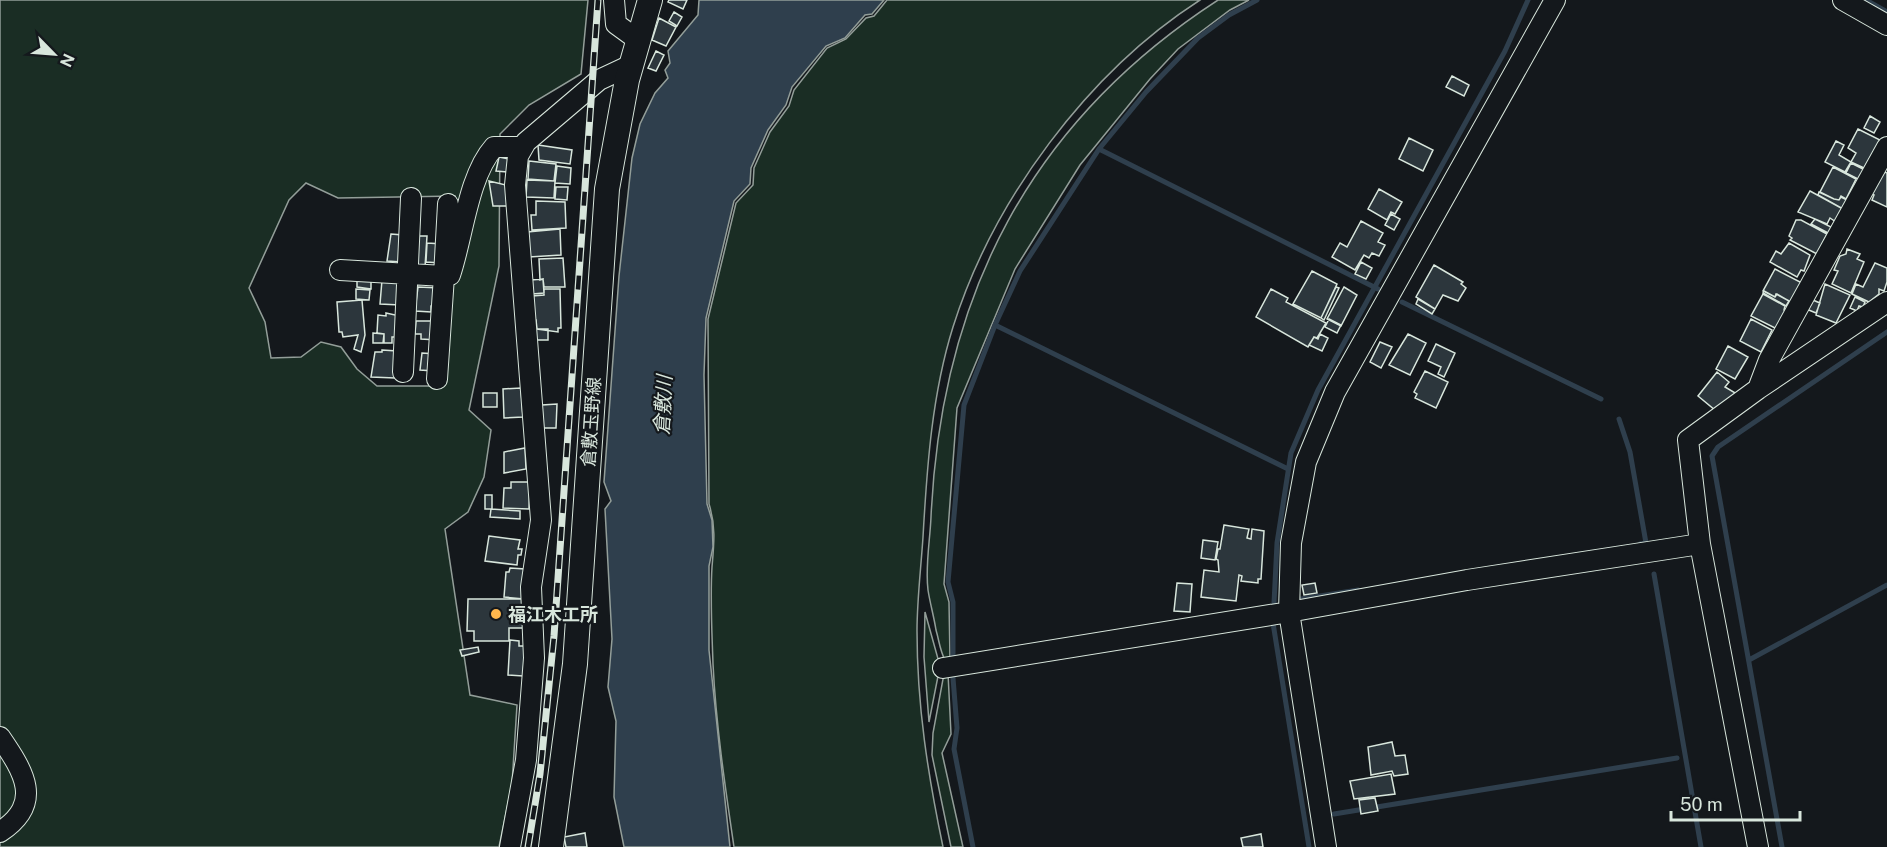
<svg xmlns="http://www.w3.org/2000/svg" width="1887" height="847" viewBox="0 0 1887 847" font-family="'Public Sans','Noto Sans JP',sans-serif">
<style>
.green{fill:#1a2d24;stroke:#939e99;stroke-width:1.5;fill-rule:evenodd}
.water{fill:#2f3f4d;stroke:#939e99;stroke-width:1.5}
.lines{fill:none;stroke-linecap:round;stroke-linejoin:round}
.stream{stroke:#2f3f4d;stroke-width:5}
.building{fill:#2c363c;stroke:#d8e6dc;stroke-width:1.5}
.minor-casing{stroke:#d8e6dc;stroke-width:22}
.major-casing{stroke:#d8e6dc;stroke-width:26}
.minor{stroke:#14181c;stroke-width:20}
.major{stroke:#14181c;stroke-width:24}
.rail-casing{stroke:#d8e6dc;stroke-width:7}
.rail{stroke:#14181c;stroke-width:4.5;stroke-dasharray:14;stroke-linecap:butt}
.poi-dot{fill:#ffb74d;stroke:#14181c;stroke-width:2}
.labels{text-anchor:middle;dominant-baseline:central;stroke-width:4.5;stroke-linejoin:round;paint-order:stroke}
.street-label{font-size:18px;fill:#d8e6dc;stroke:#14181c}
.poi-label{font-size:18px;font-weight:bold;fill:#d8e6dc;stroke:#14181c;text-anchor:start}
.water-label{font-size:20px;font-style:italic;fill:#d8e6dc;stroke:#14181c}
</style>
<rect width="100%" height="100%" fill="#14181c"/>
<!-- green -->
<path class="green" d="M0 0H588L581 74 529 105 500 134 499 266 469 410 491 430 484 477 468 512 445 529 470 695 517 705 512 784 499 847H0ZM306 183 338 198 455 196 441 386H377L357 369 341 347 321 342 301 357 271 358 265 322 249 288 289 200Z
M887 0H1200C1088 72 993 200 953 327 932 394 927 466 923 537 921 568 917 600 917 631 917 706 928 775 943 847H734C725 786 716 725 713 664 712 632 710 599 712 567 714 544 716 526 709 504L708 319 736 203 753 185 754 168 770 132 789 106 794 90 827 48 846 39 866 18 874 16Z
M1218 0H1249L1230 10 1178 49 1150 79 1080 165 1015 269 957 408 944 584 949 602 950 660H945C940 651 939 640 936 630 934 617 930 603 928 590 925 567 930 541 931 517 941 296 1030 122 1218 0Z
M925 612 940 666 929 722 924 657Z
M948 673 951 734 942 753 963 847H951L932 755 933 733 943 679Z"/>
<!-- water -->
<path class="water" d="M699 0H884L872 14 865 15 845 38 826 46 792 87 786 105 768 130 751 168 750 184 734 201 706 318 704 375 707 504 712 520 713 547 709 566V650L730 847H624L614 797 616 721 608 687 612 639 605 509 611 501 604 482 619 276 632 158 640 124 655 93 668 78 665 70 670 63 668 51 698 15Z"/>
<g class="lines">
<!-- stream -->
<path class="stream" d="M1866 0 1887 12
M1099 149 1378 289
M1402 302 1601 399
M995 325 1288 469
M1619 419 1630 452 1646 543 1640 544
M1654 574 1701 847
M1301 599 1358 590
M1749 660 1887 585
M1334 814 1677 758
M973 847 954 749 957 728 953 678V602L948 582 964 405 995 325 1020 271 1099 149 1146 92 1198 38 1229 15 1257 0
M1309 847 1273 623 1277 543 1291 453 1318 390 1505 51 1528 0
M1782 847 1712 456 1718 447 1887 332"/>
</g>
<!-- building -->
<path class="building" d="M669 0H687L683 9 668 2Z
M674 12 682 17 677 26 669 21Z
M659 18 676 27 666 46 652 40Z
M656 51 664 55 656 71 648 68Z
M1452 76 1469 85 1464 96 1446 87Z
M1870 116 1880 122 1874 133 1864 128Z
M1858 129 1880 140 1864 168 1851 162 1856 153 1848 148Z
M1409 138 1433 150 1423 171 1399 159Z
M1836 141 1844 145 1839 155 1851 162 1845 172 1825 162Z
M538 145 572 150 570 164 539 160Z
M499 157 509 159 507 172 496 171Z
M529 161 556 164 554 181 528 179Z
M1851 163 1865 170 1860 180 1846 173Z
M557 166 571 168 570 184 555 183Z
M1833 167 1856 179 1846 199 1841 196 1839 200 1834 199 1820 192Z
M1883 171 1887 173V207L1872 200 1874 195 1871 194Z
M527 180 555 181 554 198 526 197Z
M489 181 506 185 507 206H493Z
M556 187H568L567 200 555 199Z
M1379 189 1402 202 1395 214 1391 212 1387 220 1368 209Z
M1810 191 1843 209 1836 222 1830 218 1827 224 1798 212Z
M1819 192 1834 199 1839 200 1841 197 1849 201 1843 209 1818 195Z
M536 201 565 202 566 228 532 230 531 215H536Z
M1391 214 1400 219 1394 230 1385 225Z
M1815 219 1833 228 1830 234 1811 224Z
M1796 220H1801L1827 234 1817 254 1790 240 1792 238 1789 236Z
M1361 221 1383 233 1378 242 1385 245 1379 256 1372 253 1369 258 1364 255 1355 270 1332 257 1340 243 1347 247Z
M560 229 561 255 529 257 527 232Z
M391 234 403 235 402 262 387 261Z
M417 236H427L425 267H415Z
M427 243 443 244 441 263 426 262Z
M1789 243 1810 255 1804 271 1801 270 1797 277 1770 262 1776 251 1781 254Z
M1847 249 1860 254 1857 259 1864 262 1851 293 1832 284 1838 271 1834 270 1840 256 1846 254Z
M563 258 565 287H544L543 279 540 280 539 259Z
M1361 262 1372 268 1366 279 1355 274Z
M1875 263 1887 268V282L1884 291 1879 289V294L1869 302 1852 294 1856 284 1863 287Z
M1434 265 1463 282 1461 284 1466 288 1458 301 1443 295 1435 309 1416 297Z
M1775 269 1804 284 1793 303 1776 294 1775 297 1763 291Z
M1312 271 1337 284 1321 318 1293 304Z
M543 279 544 293 532 294 531 280Z
M357 280 371 281V289L357 287Z
M382 280 402 282 400 305 380 304Z
M1825 284 1850 295 1836 323 1816 315Z
M418 287 441 288 439 307 431 306V312L415 311Z
M1336 287 1339 288 1324 320 1321 318Z
M1344 287 1357 295 1341 326 1327 319Z
M356 289 370 290 369 300 356 299Z
M544 289H560L561 328H558V332L537 329 536 320H533L532 296 544 295Z
M1271 289 1288 298 1286 302 1326 323 1317 338 1314 337 1308 347 1256 317Z
M1764 291 1775 297 1777 294 1789 301 1786 306 1763 293Z
M1763 294 1785 306 1784 310 1786 312 1777 329 1751 316Z
M1855 297 1865 302 1863 307 1859 306 1857 311 1850 308Z
M1808 298 1820 303 1816 313 1804 308Z
M1418 299 1435 309 1432 314 1416 304Z
M362 300 365 335 361 352 354 349 358 335 343 337 342 332H339L337 302Z
M386 313 400 316 399 337H392V343H384V334L377 333 378 315 386 316Z
M1329 319 1341 325 1337 333 1325 327Z
M1751 319 1772 330 1761 352 1740 341Z
M416 321H439L437 340 421 339V334H415Z
M535 329H548V340H536Z
M373 333 384 334 383 343H373Z
M1320 334 1328 338 1322 351 1309 345 1314 337 1318 339Z
M1408 334 1426 343 1410 375 1389 365Z
M1380 342 1392 347 1381 368 1370 362Z
M1436 344 1455 353 1444 377 1438 374 1441 367 1428 361Z
M1728 346 1748 357 1735 379 1716 369Z
M382 350 397 351 395 378 371 377 375 352H382Z
M422 353 436 354 434 371 420 370Z
M1425 371 1448 382 1436 408 1415 398 1417 394 1414 392Z
M1717 372 1729 382 1725 387 1737 394 1715 410 1698 396Z
M521 388 523 417 504 418 503 389Z
M483 393H497V407H483Z
M557 404 556 428H543L542 405Z
M525 448 526 469 504 473V452Z
M511 482H530L529 509 503 508 504 488H511Z
M485 495H492V509H485Z
M491 509 520 511V519L490 517Z
M1224 525 1249 529 1247 538 1251 539 1252 529 1264 531 1261 579H1258V583L1241 581 1242 576 1239 575 1236 601 1201 597 1204 570 1219 572 1218 560 1216 559 1218 549H1220Z
M489 536 520 540 518 549H522L521 555H518L517 565 485 561Z
M1203 540 1218 542 1215 560 1201 558Z
M510 568 525 569 524 599 504 597 506 572H509Z
M1177 583 1192 584 1190 612 1174 611Z
M1315 583 1317 593 1304 595 1302 585Z
M468 599H524V628H509V641H474V631H467Z
M510 640 519 641V646H525L523 676 508 675Z
M478 647 479 652 462 656 460 650Z
M1392 742 1395 756 1405 755 1408 774 1394 776 1392 771 1371 775 1368 747Z
M1391 774 1395 794 1354 799 1350 781Z
M1375 798 1378 811 1361 814 1359 800Z
M585 833 587 847H566L564 837Z
M1261 834 1263 847H1243L1241 838Z"/>
<g class="lines">
<defs>
<path id="minor" d="M614 0 616 24 638 40
M1843 0 1887 25
M340 270 444 276 448 204
M403 372 411 198
M437 379 444 276 450 275C463 237 468 176 494 147H523
M1758 389 1769 360 1887 147
M943 668 1289 612 1467 580 1700 544
M0 737C24 772 44 803 0 832
M510 847 526 760 534 658 531 587 541 520 515 185 518 156 526 142 599 80 631 65
M1326 847 1289 612 1291 543 1306 462 1335 392 1555 0
M1758 847 1700 544 1688 440 1758 389 1887 302"/>
<path id="major" d="M551 847 575 664 607 189 627 80 650 0"/>
</defs>
<!-- minor casing -->
<use href="#minor" class="minor-casing"/>
<!-- major casing -->
<use href="#major" class="major-casing"/>
<!-- minor -->
<use href="#minor" class="minor"/>
<!-- major -->
<use href="#major" class="major"/>
<defs>
<path id="rail" d="M528 847 540 774 554 636 598 0"/>
</defs>
<!-- rail casing -->
<use href="#rail" class="rail-casing"/>
<!-- rail -->
<use href="#rail" class="rail"/>
</g>
<!-- markers -->
<circle class="poi-dot" cx="496" cy="614" r="6"/>
<g class="labels">
<!-- street labels -->
<g class="street-label">
<text transform="translate(591 422) rotate(-86)">倉敷玉野線</text>
</g>
<!-- poi labels -->
<g class="poi-label">
<text x="508" y="614">福江木工所</text>
</g>
<!-- water labels -->
<g class="water-label">
<text transform="translate(663 405) rotate(-87)">倉敷川</text>
</g>
</g>
<!-- north arrow -->
<g transform="translate(54 54) rotate(115)" stroke="#14181c" stroke-width="4.5" paint-order="stroke">
<path d="M0-4.5L10 22L0 15L-10 22Z" fill="#d8e6dc"/>
<text y="-9" font-size="16" font-weight="bold" text-anchor="middle" fill="#d8e6dc">N</text>
</g>
<!-- scale -->
<path d="M1671 811v9h129v-9" fill="none" stroke="#d8e6dc" stroke-width="3"/>
<text x="1680" y="811" font-size="18" fill="#d8e6dc" stroke="#14181c" stroke-width="4.5" paint-order="stroke">50 m</text>
</svg>
